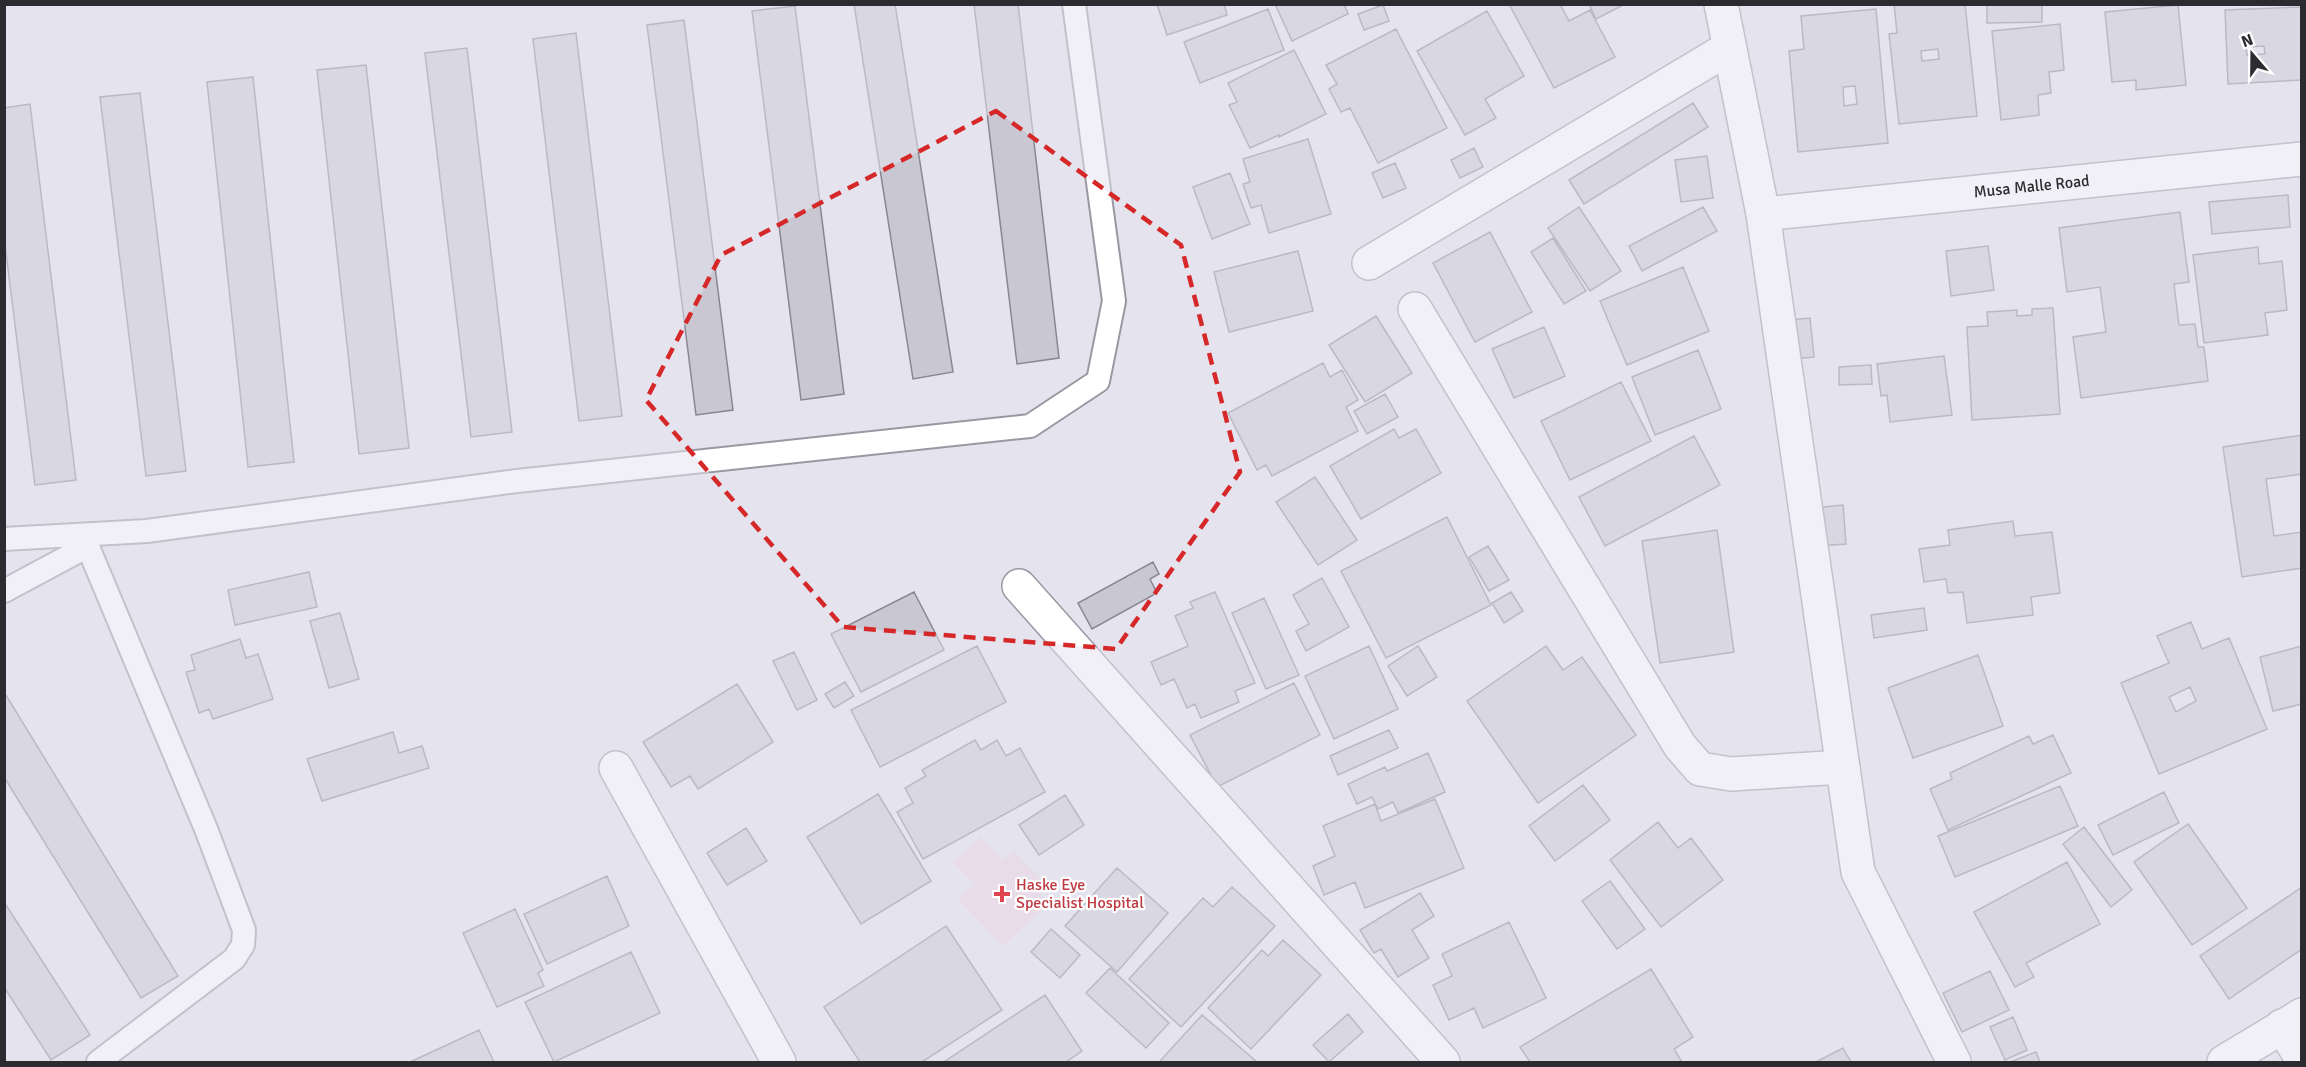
<svg xmlns="http://www.w3.org/2000/svg" width="2306" height="1067" viewBox="0 0 2306 1067" font-family="Signika,sans-serif">
<style>
.medical{fill:#ebd3dd}
.building{fill:#c9c8d2;stroke:#888791;stroke-width:1.5;fill-rule:evenodd}
.lines{fill:none;stroke-linecap:round;stroke-linejoin:round}
.service-casing{stroke:#9998a2;stroke-width:26}
.minor-casing{stroke:#9998a2;stroke-width:36}
.tertiary-casing{stroke:#9998a2;stroke-width:36}
.service{stroke:#fff;stroke-width:22}
.minor{stroke:#fff;stroke-width:33}
.tertiary{stroke:#fff;stroke-width:33}
.marked{fill:none;stroke:#d62828;stroke-width:4.5;stroke-dasharray:12 8;stroke-linejoin:round}
.health-dot{fill:#e0444e;stroke:#fff;stroke-width:2}
.labels{text-anchor:middle;dominant-baseline:central;stroke-width:4.5;stroke-linejoin:round;paint-order:stroke}
.street-label{font-size:16px;fill:#2c2c30;stroke:#fff}
.health-label{font-size:16px;fill:#be3a42;stroke:#fff;text-anchor:start}
</style>
<rect width="100%" height="100%" fill="#e4e3ee"/>
<!-- medical -->
<path class="medical" d="M980 837 1002 860 1014 850 1042 880 1035 888 1049 903 1003 946 958 899 974 884 953 862Z"/>
<!-- building -->
<path class="building" d="M854 4H895L953 372 913 379Z
M974 4H1018L1059 358 1017 364Z
M1157 4H1224L1227 15 1167 35Z
M1275 4H1344L1348 14 1292 41Z
M1509 4H1560L1569 21 1590 10 1615 57 1554 88Z
M1589 4H1625L1596 19Z
M1894 4H1965L1977 116 1899 124 1889 34 1897 33ZM1938 49 1939 59 1922 61 1921 51Z
M1987 4H2042V22L1987 23Z
M1383 5 1389 21 1364 30 1358 14Z
M2178 5 2186 85 2136 90V80L2112 82 2105 12Z
M795 6 844 394 801 400 752 11Z
M2302 7V80L2228 84 2225 10ZM2264 46 2265 54 2247 55 2246 47Z
M1268 9 1284 50 1200 83 1184 42Z
M1876 9 1888 143 1798 152 1789 51 1804 49 1801 16ZM1855 86 1857 104 1844 106 1843 87Z
M1487 11 1524 76 1485 99 1496 118 1465 135 1417 51Z
M684 20 733 410 696 415 647 25Z
M2060 24 2064 70 2049 72 2051 93 2038 95 2039 115 2001 120 1992 31Z
M1396 29 1447 128 1378 163 1350 108 1341 112 1329 89 1337 84 1326 65Z
M576 33 622 416 579 421 533 39Z
M467 48 512 432 471 437 425 53Z
M1294 50 1326 114 1279 137V135L1250 148 1229 105 1237 102 1228 83Z
M366 65 409 448 359 454 317 70Z
M253 77 294 462 248 467 207 82Z
M140 93 186 471 146 476 100 97Z
M1693 103 1708 127 1584 204 1569 180Z
M30 104 76 480 35 485 4 237V108Z
M1308 139 1331 214 1269 233 1261 205 1251 208 1243 184 1250 182 1243 159Z
M1474 148 1483 167 1460 178 1451 160Z
M1707 156 1713 198 1681 202 1675 160Z
M1395 163 1406 188 1383 198 1372 173Z
M1230 173 1250 224 1212 239 1193 187Z
M2288 195 2290 227 2212 234 2209 202Z
M1579 207 1621 271 1590 291 1548 228Z
M1703 207 1717 231 1642 271 1629 246Z
M2180 212 2189 282 2174 284 2179 325 2195 324 2198 347H2204L2208 381 2081 398 2073 337 2106 332 2100 287 2067 292 2059 228Z
M1490 232 1532 312 1475 342 1433 263Z
M1553 238 1586 291 1564 304 1531 252Z
M1988 246 1994 290 1951 296 1946 251Z
M2258 247 2259 264 2282 261 2287 310 2265 313 2268 335 2204 343 2193 255Z
M1298 251 1313 311 1229 332 1214 272Z
M1683 267 1709 331 1627 365 1600 301Z
M2053 308 2060 414 1972 420 1967 327 1988 326 1987 312 2017 310V316L2032 315V309Z
M1376 316 1412 373 1365 402 1329 345Z
M1810 318 1814 357 1793 359 1790 320Z
M1544 327 1565 376 1514 398 1492 349Z
M1698 350 1721 409 1655 435 1632 377Z
M1944 356 1952 415 1890 422 1887 395 1881 396 1877 364Z
M1323 363 1330 377 1342 370 1358 400 1346 407 1358 431 1272 476 1266 465 1257 470 1228 413Z
M1871 365 1872 384 1839 385V367Z
M1621 382 1651 441 1570 480 1541 421Z
M1385 394 1398 417 1367 434 1354 411Z
M1394 429 1399 438 1416 429 1441 473 1361 519 1330 466Z
M2302 435V474L2266 479 2274 536 2302 532V568L2242 577 2223 447Z
M1694 436 1720 485 1605 546 1579 497Z
M1315 477 1357 540 1318 565 1276 502Z
M1843 505 1846 544 1817 546 1814 508Z
M1447 517 1491 605 1386 658 1341 571Z
M2013 521 2015 536 2052 532 2060 593 2031 597 2033 615 1967 623 1963 592 1948 593 1946 579 1924 582 1919 549 1950 545 1948 530Z
M1717 530 1734 652 1660 663 1642 541Z
M1488 546 1509 580 1489 591 1469 557Z
M1153 562 1159 574 1150 579 1157 593 1092 629 1078 603Z
M309 572 317 607 235 625 228 590Z
M1322 578 1349 627 1306 651 1296 631 1309 624 1293 595Z
M914 592 944 650 861 692 831 634Z
M1215 592 1255 683 1235 691 1239 702 1201 718 1195 704 1187 708 1174 679 1161 685 1151 662 1188 646 1175 616 1193 608 1190 602Z
M1511 592 1523 611 1504 623 1492 603Z
M1264 598 1299 675 1266 689 1232 613Z
M1924 608 1927 630 1874 638 1871 615Z
M340 613 359 679 329 688 310 621Z
M2191 622 2202 649 2229 638 2267 729 2159 774 2121 683 2169 663 2157 636ZM2190 687 2196 701 2176 712 2169 697Z
M240 639 246 658 258 654 273 699 213 719 209 709 199 713 186 672 195 670 191 655Z
M977 646 1006 702 880 767 851 710Z
M1369 646 1398 709 1334 739 1305 676Z
M1418 646 1437 677 1407 696 1388 666Z
M1546 646 1563 670 1582 657 1636 735 1538 803 1467 701Z
M2302 646V704L2273 711 2260 657Z
M794 652 817 700 797 710 773 661Z
M1978 655 2003 726 1913 758 1888 688Z
M845 682 854 696 834 708 825 694Z
M1294 683 1320 735 1217 787 1190 735Z
M737 684 773 742 698 789 690 776 671 787 643 742Z
M4 692 178 976 141 998 4 777Z
M1389 730 1398 748 1338 775 1330 756Z
M393 732 399 753 422 746 429 768 322 801 307 759Z
M2053 735 2071 773 1948 830 1930 789 1952 779 1950 773 2029 736 2033 744Z
M975 740 981 750 997 740 1006 756 1020 748 1045 792 923 859 897 812 913 803 905 788 926 776 922 770Z
M1428 753 1445 792 1398 813 1393 802 1378 809 1372 797 1357 804 1348 784 1385 767 1387 771Z
M1583 785 1610 820 1555 861 1529 826Z
M2060 786 2078 826 1955 877 1938 836Z
M2164 792 2179 823 2113 855 2098 825Z
M878 794 931 881 861 924 807 837Z
M1065 795 1084 825 1039 855 1019 825Z
M1435 799 1464 868 1365 908 1355 882 1324 895 1313 866 1335 856 1323 826 1375 804 1381 821Z
M1658 822 1678 848 1691 838 1723 880 1661 927 1610 860Z
M2188 824 2247 908 2192 945 2134 862Z
M2084 827 2132 890 2111 907 2063 844Z
M746 828 767 861 727 885 707 853Z
M2067 862 2100 924 2026 963 2034 977 2015 987 1974 912Z
M1117 868 1168 913 1117 972 1065 926Z
M607 876 629 926 547 964 524 914Z
M1610 881 1645 929 1617 949 1582 901Z
M1232 887 1275 926 1181 1027 1129 979 1203 898 1213 907Z
M2302 887V949L2229 999 2200 956Z
M1420 893 1434 916 1412 930 1429 958 1398 977 1381 949 1374 953 1360 930Z
M4 902 90 1035 51 1060 4 987Z
M515 909 543 970 538 973 544 986 497 1007 463 933Z
M1509 922 1546 998 1483 1028 1474 1008 1449 1020 1433 985 1452 976 1442 954Z
M946 926 1002 1010 922 1062H860L824 1007Z
M1051 929 1080 955 1060 978 1031 952Z
M1283 940 1321 975 1251 1049 1208 1008 1262 950 1268 956Z
M631 952 660 1013 554 1062 525 1002Z
M1110 968 1169 1023 1146 1048 1086 993Z
M1651 969 1693 1037 1674 1049 1682 1062H1530L1520 1047Z
M1990 971 2009 1010 1962 1032 1943 993Z
M1045 995 1082 1051 1066 1062H946L945 1061Z
M1348 1014 1363 1032 1329 1062 1313 1045Z
M1202 1015 1257 1062H1162L1160 1061Z
M2013 1017 2027 1050 2005 1060 1990 1027Z
M479 1030 494 1062H410Z
M1843 1048 1851 1062H1816Z
M2036 1052 2040 1062H2010Z"/>
<g class="lines">
<defs>
<path id="service" d="M83 535 206 829 244 930 243 945 234 959 98 1062
M4 539 147 531 517 481 1030 426 1098 381 1114 301 1074 4
M4 591 88 546"/>
<g id="minor">
<path d="M1721 4 1763 214 1858 872 1954 1062"/>
<path id="s1" d="M1763 214 2302 159"/>
<path d="M1369 263 1729 48"/>
<path d="M1415 309 1680 746 1700 769 1731 774 1843 767"/>
<path d="M1019 586 1443 1062"/>
<path d="M616 768 779 1062"/>
</g>
<path id="tertiary" d="M2282 1026 2302 1059
M2224 1062 2302 1015"/>
</defs>
<!-- service casing -->
<use href="#service" class="service-casing"/>
<!-- minor casing -->
<use href="#minor" class="minor-casing"/>
<!-- tertiary casing -->
<use href="#tertiary" class="tertiary-casing"/>
<!-- service -->
<use href="#service" class="service"/>
<!-- minor -->
<use href="#minor" class="minor"/>
<!-- tertiary -->
<use href="#tertiary" class="tertiary"/>
</g>
<!-- marked area -->
<path d="M0 0H2306V1067H0ZM996 111 1181 245 1240 472 1116 649 843 627 646 400 721 255Z" fill="#e4e3ee" fill-opacity=".55" fill-rule="evenodd"/>
<path class="marked" d="M996 111 1181 245 1240 472 1116 649 843 627 646 400 721 255Z"/>
<!-- markers -->
<path class="health-dot" d="M999 885h6v6h6v6h-6v6h-6v-6h-6v-6h6z"/>
<g class="labels">
<!-- street labels -->
<g class="street-label">
<text stroke="none"><textPath href="#s1" startOffset="270">Musa Malle Road</textPath></text>
</g>
<!-- health labels -->
<g class="health-label">
<text x="1016" y="885">Haske Eye<tspan x="1016" dy="18">Specialist Hospital</tspan></text>
</g>
</g>
<!-- border -->
<rect width="2306" height="1067" fill="none" stroke="#2c2c30" stroke-width="12"/>
<!-- north arrow -->
<g transform="translate(2252 54) rotate(340)" stroke="#ffffff" stroke-width="4.5" paint-order="stroke">
<path d="M0-4.5L10 22L0 15L-10 22Z" fill="#2c2c30"/>
<text y="-9" font-size="16" font-weight="bold" text-anchor="middle" fill="#2c2c30">N</text>
</g>
</svg>
